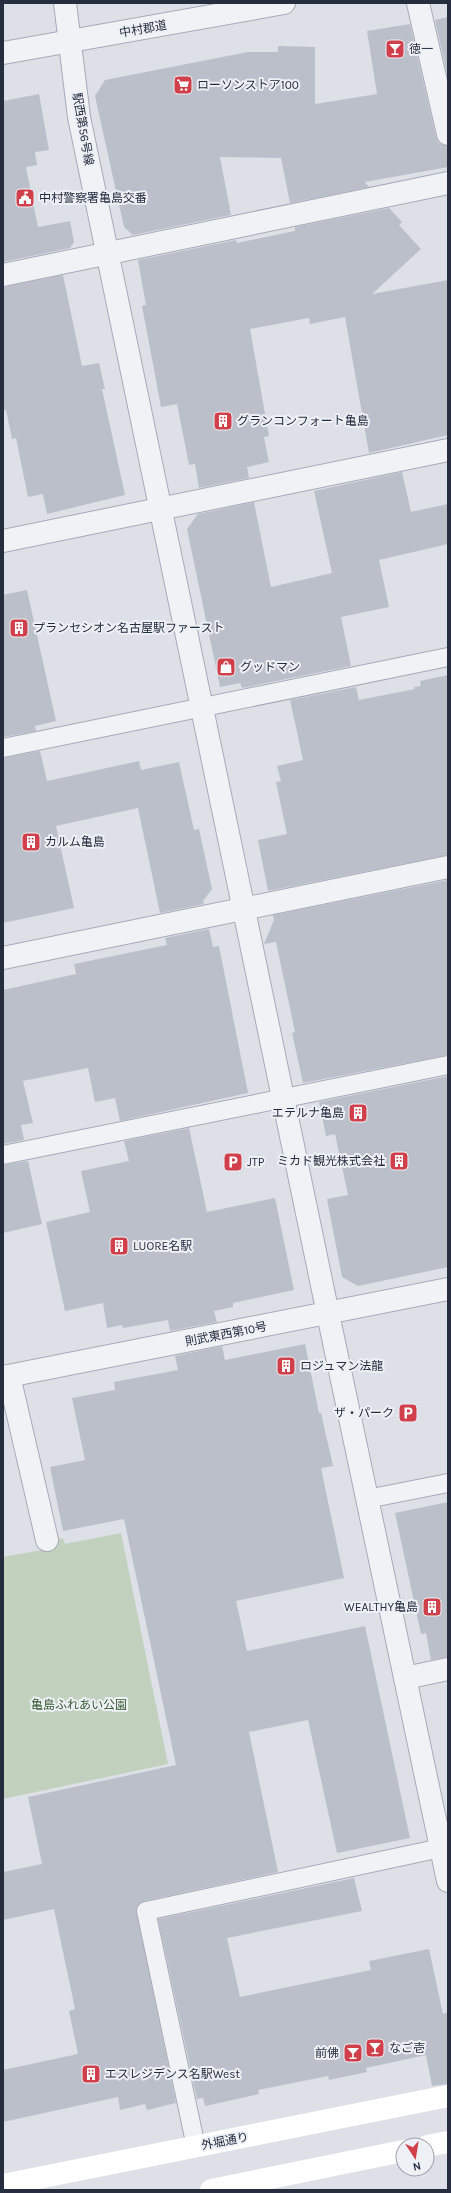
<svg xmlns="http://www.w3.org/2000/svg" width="451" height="2193" viewBox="0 0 451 2193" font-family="Karla,'Noto Sans JP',sans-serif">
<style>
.green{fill:#c2d1be}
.building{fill:#babfca}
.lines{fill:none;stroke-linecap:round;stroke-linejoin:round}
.service-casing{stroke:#a6abb4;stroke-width:20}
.minor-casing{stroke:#a6abb4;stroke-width:24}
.tertiary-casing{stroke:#a6abb4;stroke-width:24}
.service{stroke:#f0f2f6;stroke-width:18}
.minor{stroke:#f0f2f6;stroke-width:22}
.tertiary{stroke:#f0f2f6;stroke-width:22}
.secondary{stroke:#fff;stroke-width:22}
.labels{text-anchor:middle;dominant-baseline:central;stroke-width:4;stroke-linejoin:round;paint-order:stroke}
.street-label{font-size:12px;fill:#262d3e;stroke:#edf0f5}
.poi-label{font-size:12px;fill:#262d3e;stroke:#edf0f5;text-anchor:start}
.park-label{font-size:12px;fill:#385a33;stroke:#edf0f5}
</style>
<rect width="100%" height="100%" fill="#dde1e7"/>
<!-- green -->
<path class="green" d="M121 1533 168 1764 3 1799V1557L42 1550 41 1543 63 1538 65 1544Z"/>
<!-- building -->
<path class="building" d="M448 17V78L435 20Z
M410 24 436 137 439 143 448 146V167L365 182 369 187 290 203 281 158 220 157 231 215 133 235 124 227 95 96 105 80 248 52H278V46L315 47V104L377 94 367 31Z
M39 94 49 150 35 152 37 165 26 167 38 227 70 221 74 242 70 248 3 262V101Z
M389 208 402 222 399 225 421 249 372 294 448 280V435L369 453 345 317 310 324 309 318 250 329 269 436 264 437 269 462 247 467 249 478 199 488 195 464 189 465 177 404 161 407 142 306 146 305 138 260 236 240 237 243 295 231V227Z
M63 275 82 366 99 363 105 389H102L125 495 47 514 43 494 28 497 16 438 12 439 6 410H3V287Z
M402 472 411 512 448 504V544L379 560 389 607 341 617 351 666 242 688 240 683 220 687 187 529 198 514 254 502 271 587 332 573 314 491Z
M27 590 56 721 35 726 36 731 3 737V595Z
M448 675V855L268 891 258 840 287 834 276 782 281 781 277 766 303 760 290 700 356 687 359 700 415 689 414 687 421 686 420 681Z
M40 751 47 781 139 761 141 770 179 762 194 830 199 829 212 889 203 901 204 904 160 913 138 808 56 826 74 908 3 923V758Z
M448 880V1055L303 1083 292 1033 295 1032 276 942 264 944 274 920 273 915Z
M209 929 213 947 219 946 248 1093 120 1121 115 1098 95 1102 88 1068 23 1081 33 1123 21 1125 24 1140 3 1144V990L76 974 74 964 167 945 165 938Z
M448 1076V1267L358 1286 342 1277 327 1199 348 1195 335 1134 326 1136 319 1102Z
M189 1128 207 1212 275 1198 294 1290 233 1303V1307L214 1311 217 1322 170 1331 168 1320 123 1328 122 1325 107 1328 103 1303 65 1311 46 1222 90 1212 81 1171 129 1161 124 1141Z
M28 1161 42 1224 3 1233V1165Z
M305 1344 319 1413H321L333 1466 321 1468 344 1578 236 1601 247 1651 365 1626 410 1838 337 1853 308 1720 249 1732 278 1872 144 1901 136 1908 176 2103 147 2110 145 2104 120 2110 118 2097 3 2122V2070L78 2054 69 2011 75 2009 54 1909 3 1920V1872L42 1864 28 1797 176 1765 124 1519 63 1531 50 1467 85 1460 72 1398 115 1390 114 1382 178 1370 175 1356 222 1346 225 1360Z
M448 1502V1657L431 1660 426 1633 421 1634 395 1513Z
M354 1878 362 1911 227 1938 240 1997 371 1970 369 1961 429 1949 443 2014 448 2012V2084L432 2086 426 2055 366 2068 367 2072 329 2080 328 2076 258 2090 259 2094 205 2106 203 2098 197 2099 158 1919Z"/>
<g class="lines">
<defs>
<path id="service" d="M3 748 448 657
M3 1155 448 1065
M367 1499 448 1483
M196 2147 146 1911 441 1848"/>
<path id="minor" d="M418 3 448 134
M3 275 448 183
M3 541 448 450
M3 958 448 867
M9 1376 47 1540
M405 1678 448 1669"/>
<path id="tertiary" d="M65 3 79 117 328 1314 448 1881
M3 53 284 3
M3 1377 448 1289"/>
</defs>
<!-- service casing -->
<use href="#service" class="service-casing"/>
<!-- minor casing -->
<use href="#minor" class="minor-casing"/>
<!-- tertiary casing -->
<use href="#tertiary" class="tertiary-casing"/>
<!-- service -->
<use href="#service" class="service"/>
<!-- minor -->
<use href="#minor" class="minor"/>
<!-- tertiary -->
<use href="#tertiary" class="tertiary"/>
<!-- secondary -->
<path class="secondary" d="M427 2146 448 2142
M3 2185 448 2096
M211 2190 403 2151"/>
</g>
<!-- icons -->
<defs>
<symbol id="bar-square" viewBox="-11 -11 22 22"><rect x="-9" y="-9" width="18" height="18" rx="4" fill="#d03f4a" stroke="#edf0f5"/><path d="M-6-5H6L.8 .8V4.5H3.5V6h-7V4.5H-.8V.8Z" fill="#fff"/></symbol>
<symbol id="supermarket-square" viewBox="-11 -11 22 22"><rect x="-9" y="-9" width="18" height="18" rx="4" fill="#d03f4a" stroke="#edf0f5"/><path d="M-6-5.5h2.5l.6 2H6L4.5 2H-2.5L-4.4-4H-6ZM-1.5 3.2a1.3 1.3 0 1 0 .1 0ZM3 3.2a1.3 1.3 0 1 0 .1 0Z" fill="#fff"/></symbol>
<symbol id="civic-square" viewBox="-11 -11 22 22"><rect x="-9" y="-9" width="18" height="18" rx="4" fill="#d03f4a" stroke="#edf0f5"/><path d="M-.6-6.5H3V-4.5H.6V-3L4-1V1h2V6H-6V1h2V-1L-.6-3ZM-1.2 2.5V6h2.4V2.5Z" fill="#fff"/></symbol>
<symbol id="building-square" viewBox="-11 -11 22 22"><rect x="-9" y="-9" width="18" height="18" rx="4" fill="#d03f4a" stroke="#edf0f5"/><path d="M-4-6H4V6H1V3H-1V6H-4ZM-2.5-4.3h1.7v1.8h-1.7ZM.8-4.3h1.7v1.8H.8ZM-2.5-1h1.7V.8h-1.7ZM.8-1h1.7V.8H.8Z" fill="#fff"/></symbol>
<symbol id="shop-square" viewBox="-11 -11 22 22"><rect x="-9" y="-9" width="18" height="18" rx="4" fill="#d03f4a" stroke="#edf0f5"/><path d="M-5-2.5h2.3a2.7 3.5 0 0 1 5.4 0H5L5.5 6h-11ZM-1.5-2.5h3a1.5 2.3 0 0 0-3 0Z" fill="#fff"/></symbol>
<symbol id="parking-square" viewBox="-11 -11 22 22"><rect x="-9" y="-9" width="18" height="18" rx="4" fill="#d03f4a" stroke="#edf0f5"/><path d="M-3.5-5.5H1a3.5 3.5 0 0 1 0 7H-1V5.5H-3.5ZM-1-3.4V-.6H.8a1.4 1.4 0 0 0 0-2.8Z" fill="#fff"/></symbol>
</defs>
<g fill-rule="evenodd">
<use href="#bar-square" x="384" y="38" width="22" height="22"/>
<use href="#supermarket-square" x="172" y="74" width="22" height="22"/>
<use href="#civic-square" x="14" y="187" width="22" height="22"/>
<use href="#building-square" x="212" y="410" width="22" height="22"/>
<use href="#building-square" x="8" y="617" width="22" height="22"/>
<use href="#shop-square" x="215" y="656" width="22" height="22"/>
<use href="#building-square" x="20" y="831" width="22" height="22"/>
<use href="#building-square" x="347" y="1102" width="22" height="22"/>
<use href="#building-square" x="388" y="1150" width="22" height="22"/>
<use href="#parking-square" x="222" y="1151" width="22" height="22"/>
<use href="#building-square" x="108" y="1235" width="22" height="22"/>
<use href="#building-square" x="275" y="1355" width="22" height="22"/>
<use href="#parking-square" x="397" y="1402" width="22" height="22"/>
<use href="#building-square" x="421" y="1596" width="22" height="22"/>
<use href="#bar-square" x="364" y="2037" width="22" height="22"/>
<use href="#bar-square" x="342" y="2042" width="22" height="22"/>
<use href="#building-square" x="80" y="2063" width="22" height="22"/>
</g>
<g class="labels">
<!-- street labels -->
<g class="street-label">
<text transform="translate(143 29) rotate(-10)">中村郡道</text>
<text transform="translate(83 129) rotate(80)">駅西第56号線</text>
<text transform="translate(226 1334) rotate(-11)">則武東西第10号</text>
<text transform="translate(225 2141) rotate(-11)">外堀通り</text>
</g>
<!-- poi labels -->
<g class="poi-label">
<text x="409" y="49">徳一</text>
<text x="197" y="85">ローソンストア100</text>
<text x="39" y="198">中村警察署亀島交番</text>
<text x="237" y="421">グランコンフォート亀島</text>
<text x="33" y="628">プランセシオン名古屋駅ファースト</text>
<text x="240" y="667">グッドマン</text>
<text x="45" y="842">カルム亀島</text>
<text x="344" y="1113" text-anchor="end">エテルナ亀島</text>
<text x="385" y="1161" text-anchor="end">ミカド観光株式会社</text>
<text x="247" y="1162">JTP</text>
<text x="133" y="1246">LUORE名駅</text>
<text x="300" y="1366">ロジュマン法龍</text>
<text x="394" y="1413" text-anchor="end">ザ・パーク</text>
<text x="418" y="1607" text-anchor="end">WEALTHY亀島</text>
<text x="389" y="2048">なご壱</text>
<text x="339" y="2053" text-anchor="end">前佛</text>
<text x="105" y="2074">エスレジデンス名駅West</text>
</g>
<!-- park labels -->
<g class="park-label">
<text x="79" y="1705">亀島ふれあい公園</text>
</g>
</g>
<!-- border -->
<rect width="451" height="2193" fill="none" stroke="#262d3e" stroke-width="8"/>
<!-- north arrow -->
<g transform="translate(415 2157) rotate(168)"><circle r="19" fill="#edf0f5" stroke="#9da2ac"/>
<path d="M0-3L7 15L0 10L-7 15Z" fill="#d03f4a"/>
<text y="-6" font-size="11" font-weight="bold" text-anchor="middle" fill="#262d3e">N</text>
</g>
</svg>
